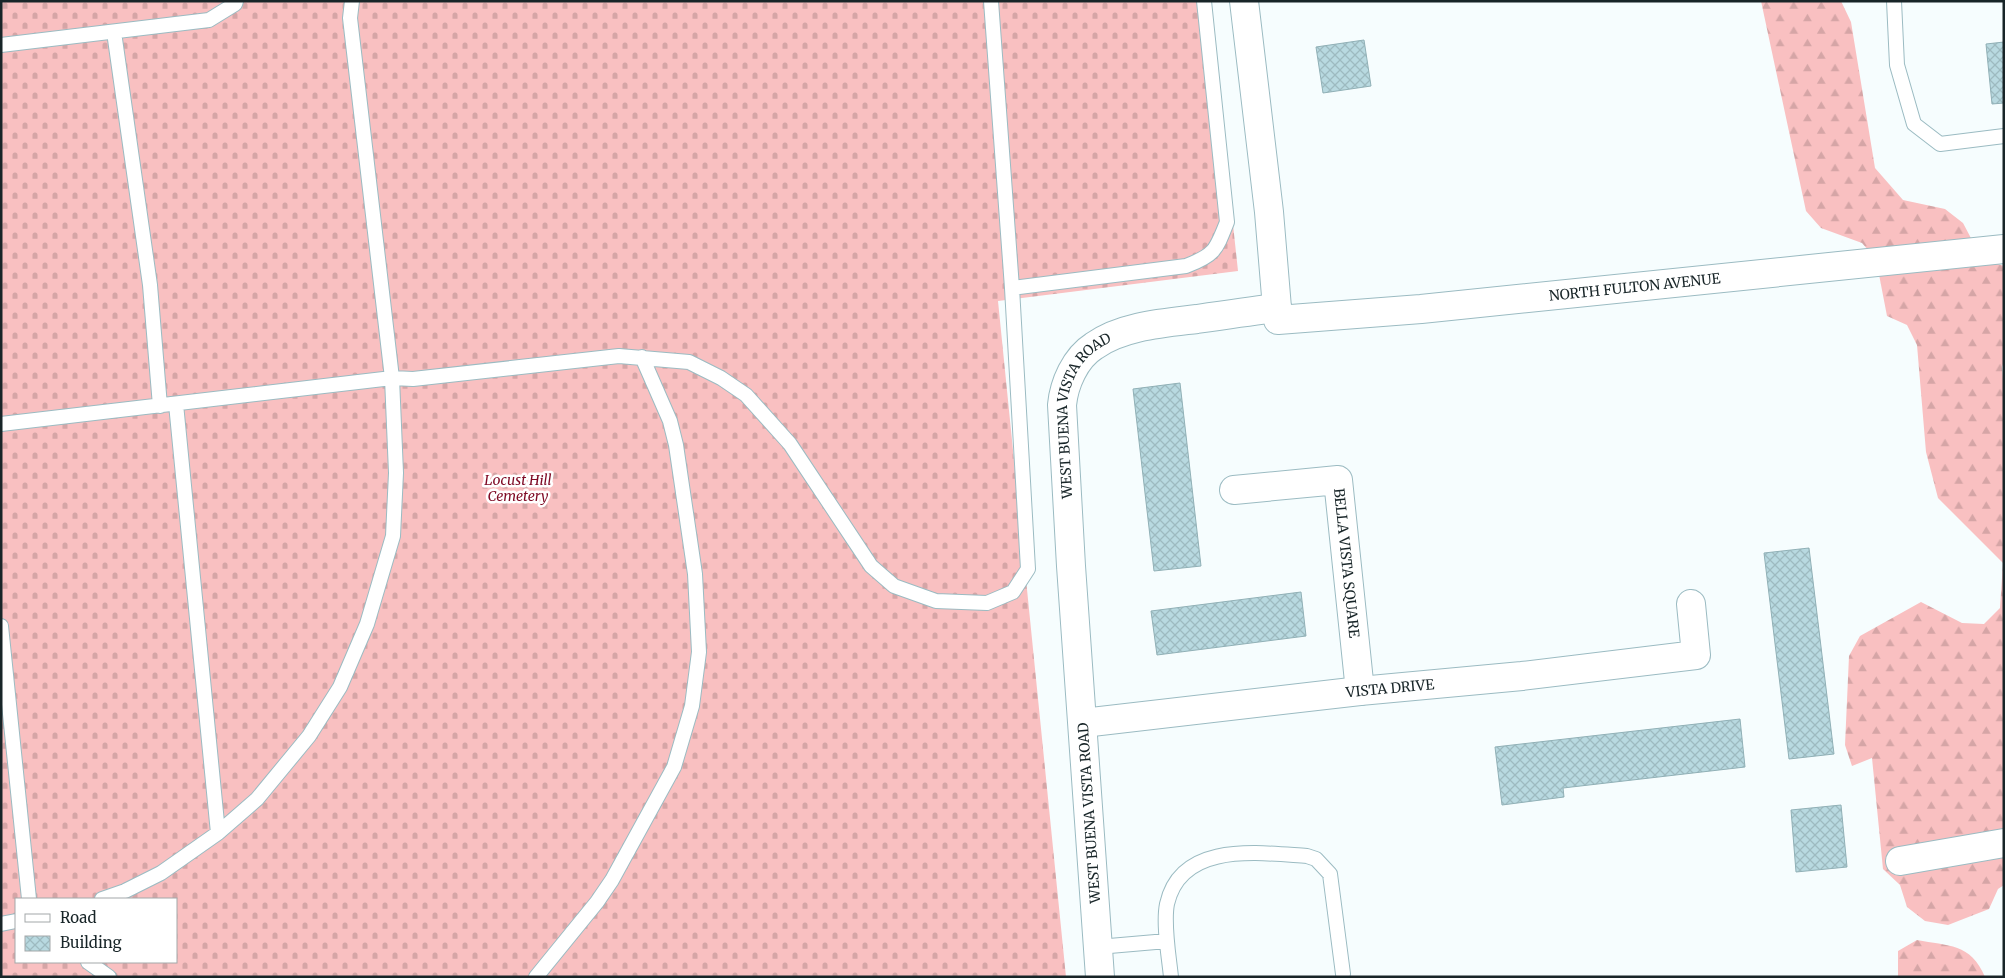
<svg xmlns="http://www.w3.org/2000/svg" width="2005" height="978" viewBox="0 0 2005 978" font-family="Merriweather,serif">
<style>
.forest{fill:url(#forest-firs)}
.cemetery{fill:url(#cemetery-stones);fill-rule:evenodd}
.building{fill:url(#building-cross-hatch);stroke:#90b0b6}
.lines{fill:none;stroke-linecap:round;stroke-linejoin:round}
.service-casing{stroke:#9bbbc2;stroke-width:16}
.minor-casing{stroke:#9bbbc2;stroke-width:30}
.service{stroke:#fff;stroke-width:14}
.minor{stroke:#fff;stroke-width:28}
.labels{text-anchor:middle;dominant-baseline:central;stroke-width:5;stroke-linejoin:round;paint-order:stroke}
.street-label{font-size:14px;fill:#182528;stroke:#fff}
.park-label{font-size:14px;font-style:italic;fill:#7e0823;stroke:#fff}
</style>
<defs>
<pattern id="forest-firs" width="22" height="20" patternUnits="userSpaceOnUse" patternTransform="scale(1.25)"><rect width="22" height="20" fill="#f9c0c1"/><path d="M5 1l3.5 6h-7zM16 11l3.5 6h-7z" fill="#d5a5a6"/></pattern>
<pattern id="cemetery-stones" width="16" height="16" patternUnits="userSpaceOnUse" patternTransform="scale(1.25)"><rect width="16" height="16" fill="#f9c0c1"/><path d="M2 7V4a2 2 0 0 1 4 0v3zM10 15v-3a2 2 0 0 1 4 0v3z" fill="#d5a5a6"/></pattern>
<pattern id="building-cross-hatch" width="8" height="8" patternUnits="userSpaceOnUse" patternTransform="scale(1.25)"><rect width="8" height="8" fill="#b8d9e0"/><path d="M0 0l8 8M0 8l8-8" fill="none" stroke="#9dbac0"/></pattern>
</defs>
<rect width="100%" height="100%" fill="#f6fdfe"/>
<!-- forest -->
<path class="forest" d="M1761 1H1841L1851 22 1875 168 1903 200 1945 209 1963 223 1982 259 2004 266V361L2002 367 2004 391V885L1998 889 1989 909 1948 925 1925 921 1907 907 1900 885 1883 869 1872 758 1852 766 1845 745 1849 656 1860 636 1921 602 1962 623 1984 624 2000 608 2003 563 1938 498 1926 452 1917 345 1907 325 1887 316 1876 259 1862 243 1821 228 1806 211Z
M1917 940C1948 946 1971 943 1985 977H1898V951Z"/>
<!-- cemetery -->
<path class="cemetery" d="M1 1H1209L1238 271 998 301 1066 977H1ZM16 899H176V962H16Z"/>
<!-- building -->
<path class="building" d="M1364 40 1371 86 1323 93 1316 47Z
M2004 42V103L1992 104 1986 44Z
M1180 383 1201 566 1154 571 1133 389Z
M1809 548 1834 754 1789 759 1764 553Z
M1301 592 1306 636 1157 655 1151 611Z
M1740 719 1745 767 1563 788 1564 797 1502 805 1495 747Z
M1841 805 1847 867 1796 872 1791 810Z"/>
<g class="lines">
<defs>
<path id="service" d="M1894 1 1897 65 1914 124 1940 144 2004 136
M114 32 150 285 160 406
M1 45 209 20 235 4 236 1
M1012 288 1186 266C1215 255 1216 250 1227 222L1204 1
M176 404 218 833
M1 424 392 378 413 379 619 356 689 362 721 378 746 395 790 444 871 566 894 586 936 601 987 603 1013 592 1028 569 1012 288 991 1
M1 626 29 899
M102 899 125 891 161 873 218 833 257 799 309 736 340 687 367 624 393 536 396 473 392 378 350 18 352 1
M1 924 16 921
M1098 947 1167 941
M88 962 109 977
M536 977 597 902 612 880 674 767 692 706 699 652 695 574 676 445 670 421 642 357
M1171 977C1169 957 1163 924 1167 904 1181 841 1259 853 1307 856L1316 859 1330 874 1343 974"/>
<g id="minor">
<path id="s1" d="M1244 1 1269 212 1278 320 1421 309 2004 249"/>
<path id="s2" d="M1234 490 1338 480 1360 691"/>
<path id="s3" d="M1083 723 1360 691 1522 676 1696 655 1691 604"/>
<path d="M1900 861 2004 843"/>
<path id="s4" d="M1100 977 1071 566 1062 405C1064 384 1075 358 1094 346 1122 326 1164 323 1197 319 1224 315 1251 311 1277 308"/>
</g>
</defs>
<!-- service casing -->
<use href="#service" class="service-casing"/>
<!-- minor casing -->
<use href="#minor" class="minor-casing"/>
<!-- service -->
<use href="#service" class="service"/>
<!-- minor -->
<use href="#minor" class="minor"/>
</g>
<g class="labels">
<!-- street labels -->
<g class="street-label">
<text stroke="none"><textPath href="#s1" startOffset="679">NORTH FULTON AVENUE</textPath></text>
<text stroke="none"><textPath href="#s4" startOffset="570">WEST BUENA VISTA ROAD</textPath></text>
<text stroke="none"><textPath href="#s2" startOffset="188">BELLA VISTA SQUARE</textPath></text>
<text stroke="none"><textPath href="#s3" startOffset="309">VISTA DRIVE</textPath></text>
<text transform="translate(1089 813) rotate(-94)">WEST BUENA VISTA ROAD</text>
</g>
<!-- park labels -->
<g class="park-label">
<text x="518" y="480">Locust Hill<tspan x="518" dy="16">Cemetery</tspan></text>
</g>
</g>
<!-- border -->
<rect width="2005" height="978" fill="none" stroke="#182528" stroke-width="5"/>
<!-- legend -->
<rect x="15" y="898" width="162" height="65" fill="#ffffff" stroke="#a3a8a9"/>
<rect x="25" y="914" width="25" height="8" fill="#ffffff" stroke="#a3a8a9"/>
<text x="60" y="923" font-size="15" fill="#182528">Road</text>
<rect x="25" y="936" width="25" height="15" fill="url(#building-cross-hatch)" stroke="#a3a8a9"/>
<text x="60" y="948" font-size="15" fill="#182528">Building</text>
</svg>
